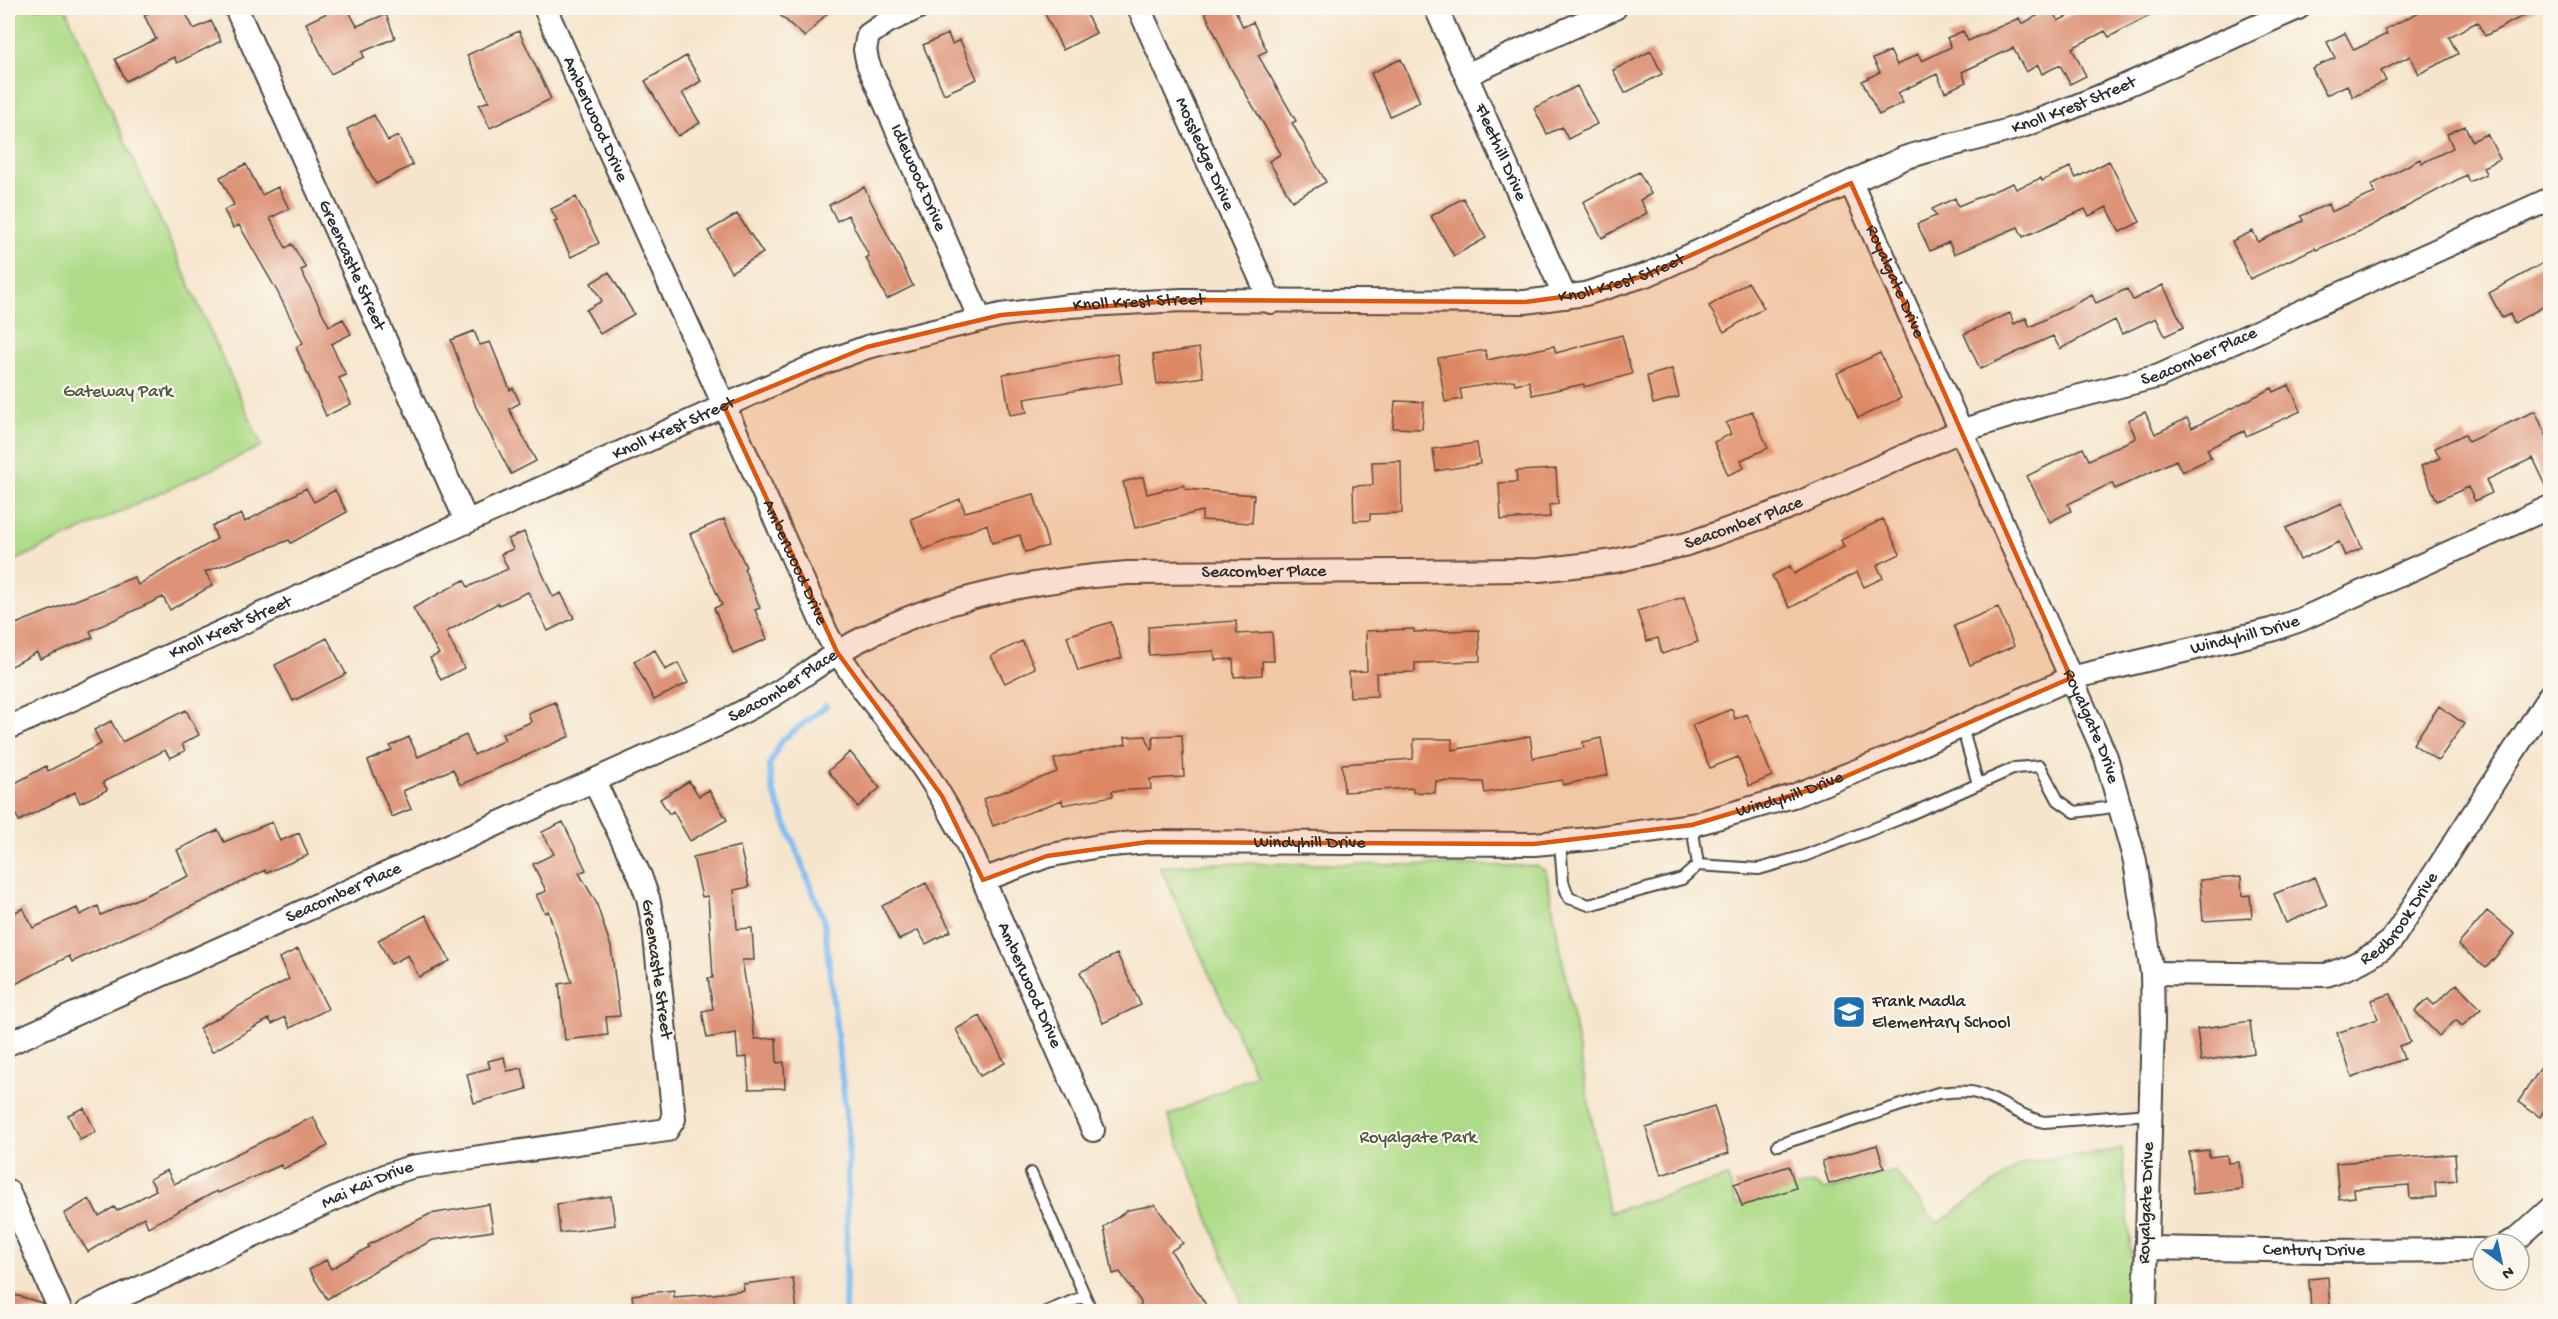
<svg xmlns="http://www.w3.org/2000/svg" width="2558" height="1319" viewBox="0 0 2558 1319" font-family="'Gochi Hand',sans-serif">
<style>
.green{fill:#aedb87;stroke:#6c8359;stroke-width:1.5}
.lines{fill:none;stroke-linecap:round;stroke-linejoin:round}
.stream{stroke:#7ebdf2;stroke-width:6}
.building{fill:#dd9377}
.service-casing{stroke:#494743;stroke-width:14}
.minor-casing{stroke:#494743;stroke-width:26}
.service{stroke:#fff;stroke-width:10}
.minor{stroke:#fff;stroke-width:22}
.marked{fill:#df570e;fill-opacity:0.2;stroke:#df570e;stroke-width:4.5;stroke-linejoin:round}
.labels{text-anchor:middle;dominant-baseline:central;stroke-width:4.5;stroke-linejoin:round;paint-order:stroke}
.street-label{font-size:18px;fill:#2b2b2b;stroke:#fbf7ec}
.park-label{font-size:18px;fill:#4c5742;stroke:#fbf7ec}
.poi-label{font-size:18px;fill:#2b2b2b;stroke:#fbf7ec;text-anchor:start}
</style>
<rect width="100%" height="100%" fill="#fbf7ec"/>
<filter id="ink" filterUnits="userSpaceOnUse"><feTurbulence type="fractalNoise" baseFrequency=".0167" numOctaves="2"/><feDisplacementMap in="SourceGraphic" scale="12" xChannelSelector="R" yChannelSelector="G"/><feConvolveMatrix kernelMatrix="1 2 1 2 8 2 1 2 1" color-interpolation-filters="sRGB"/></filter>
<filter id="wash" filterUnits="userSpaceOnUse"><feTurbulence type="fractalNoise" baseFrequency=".008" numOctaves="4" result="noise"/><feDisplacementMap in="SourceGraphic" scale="24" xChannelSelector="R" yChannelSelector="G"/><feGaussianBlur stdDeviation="1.35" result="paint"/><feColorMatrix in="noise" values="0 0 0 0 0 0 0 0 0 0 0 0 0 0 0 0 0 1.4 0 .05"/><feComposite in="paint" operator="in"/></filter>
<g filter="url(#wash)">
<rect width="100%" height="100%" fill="#f6e5cc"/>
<!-- green -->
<path class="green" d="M8 8H65L262 446 8 564Z
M1211 863 1537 866 1546 871 1609 1212 1728 1177 1736 1204 1813 1183 1824 1190 1895 1171 1937 1224 2023 1163 2122 1149 2136 1311H1245L1168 1116 1256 1075 1160 867Z"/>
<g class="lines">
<!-- stream -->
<path class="stream" d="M826 706 782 740 769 766 773 791 824 920 849 1139 845 1312"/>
</g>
<g id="blocks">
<!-- building -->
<path class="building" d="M159 8H183L194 29 211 21 221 41 177 63 174 57 126 81 115 59 156 39 144 15Z
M337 8H347L357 26 386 14 395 38 362 52 364 57 331 74 306 23Z
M772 8H832L805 37Z
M1042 8H1083L1096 33 1063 50Z
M1203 8H1234L1243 27 1253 22 1267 51 1258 55 1296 121 1292 123 1326 182 1292 201 1269 161 1281 154 1230 67Z
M2051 8 2058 21 2084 8H2164L2109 37 2105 31 2072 48 2086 76 2070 84 2060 65 2042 74 2038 65 2026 72 2013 48 1962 72 1966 82 1945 92 1937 74 1897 93 1903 103 1879 115 1862 81 1880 72 1873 59 1890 51 1897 65 1918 54 1922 61 1951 47 1947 38 1963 31 1968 41 2019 18 2022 24Z
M2427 8H2538L2485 36 2477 22 2449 37 2458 54 2419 74 2410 56 2381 71 2386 81 2353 97 2347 85 2326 95 2312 68 2335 58 2327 42 2345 33 2354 50 2387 34 2385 29Z
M519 31 551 99 490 128 479 105 489 101 467 55Z
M948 34 952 44 960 40 977 79 944 94 923 45Z
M1651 51 1662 74 1625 93 1613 70Z
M686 56 701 81 682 93 700 123 678 136 645 81Z
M1401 59 1420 102 1390 116 1371 73Z
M1577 86 1597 124 1568 139 1562 127 1547 134 1534 108Z
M374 115 388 141 398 136 413 165 376 184 347 129Z
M2465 126 2472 141 2487 134 2500 159 2483 167 2486 174 2469 182 2466 175 2367 228 2316 250 2315 248 2250 279 2232 241 2253 231 2258 242 2303 221 2301 216 2328 204 2331 212 2375 193 2371 185 2420 159 2422 163 2453 148 2447 134Z
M2109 161 2140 222 2120 232 2107 207 2089 216 2085 209 2023 237 2018 227 1954 254 1949 242 1930 251 1917 224 1936 216 1932 209 1955 198 1958 206 2013 183 2016 189 2041 178 2042 181 2070 167 2076 178Z
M246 164 262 195 278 187 289 209 270 218 286 248 292 244 306 268 301 270 329 326 343 319 351 334 331 344 346 375 339 378 351 404 326 416 296 347 303 343 277 291 239 225 233 228 224 210 234 205 220 177Z
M1639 172 1651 194 1640 200 1647 213 1602 238 1583 202Z
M864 187 913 286 887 299 866 258 869 256 848 215 837 221 829 205Z
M576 197 599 243 571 257 554 221 557 220 551 209Z
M1463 198 1486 238 1454 256 1431 216Z
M737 214 763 253 731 272 708 231Z
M2545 262 2550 272V303L2514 323 2510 314 2502 318 2489 293Z
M609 272 634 314 600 334 586 310 602 301 591 283Z
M1748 282 1764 308 1724 332 1709 306Z
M2163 285 2184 327 2165 336 2156 318 2122 334 2115 320 2060 349 2053 336 1980 369 1964 334 2010 313 2014 324 2026 318 2030 327 2092 295 2096 303 2127 289 2133 300Z
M474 331 480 345 490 342 510 390 513 388 520 403 509 409 536 461 511 474 476 407 451 340Z
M1622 335 1632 374 1584 387V384L1532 395 1529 381 1515 384 1514 380 1460 389 1462 399 1445 402 1438 358 1485 350 1487 360 1554 346 1556 353Z
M1199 348 1203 377 1157 384 1153 355Z
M1880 353 1901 398 1858 418 1837 373Z
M1117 354 1122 383 1024 399 1027 412 1010 415 1003 374Z
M1672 369 1679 397 1653 404 1647 376Z
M2289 385 2301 411 2246 436 2244 431 2207 449 2211 458 2182 472 2176 460 2115 489 2112 483 2068 504 2071 511 2050 522 2027 476 2083 448 2089 460 2136 438 2128 420 2145 412 2155 434 2187 418 2192 428 2272 388 2274 392Z
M1395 401 1424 402 1422 429 1393 428Z
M1752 411 1768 448 1741 460 1744 468 1728 475 1714 442 1731 434 1726 423Z
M2535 411 2550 444V494L2533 458 2486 480 2492 493 2475 501 2468 487 2437 501 2421 466 2440 458 2435 448 2465 434 2468 442Z
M1477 443 1480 464 1436 471 1433 449Z
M1401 461 1402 513 1370 514V520L1354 521 1353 486 1373 485 1372 462Z
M1556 469 1558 504 1549 505 1550 517 1501 520 1499 483 1517 482 1516 471Z
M1143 477 1147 494 1184 485 1185 489 1254 495 1252 523 1202 520V511L1135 528 1123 482Z
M306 488 314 502 335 490 347 512 291 543 289 540 205 572 213 585 170 610 163 597 90 631 93 637 40 659 37 652 8 668V627L134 577 138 585 217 539 212 526 242 514 245 522Z
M1034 494 1048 546 1025 552 1020 535 992 543 987 524 923 550 911 519 960 499 965 512Z
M2342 503 2362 548 2345 556 2339 542 2300 560 2286 528Z
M724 519 746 567 744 568 760 608 755 610 767 639 733 653 714 608 722 605 690 534Z
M1883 519 1900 554 1877 565 1883 578 1864 587 1857 572 1790 608 1772 576 1790 566 1794 574 1844 547 1841 540Z
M524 532 553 597 561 593 574 618 548 631 528 592 499 605 498 603 446 632 464 668 441 680 430 658 439 654 413 608 464 580 468 587 508 569 501 554 513 549 508 539Z
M1684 597 1698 642 1662 654 1658 638 1647 641 1637 611Z
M1998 607 2014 646 1970 665 1954 626Z
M1236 621 1237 634 1272 632 1274 661H1262V675L1234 677 1233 659 1215 660 1214 651 1149 655 1148 627Z
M1111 622 1122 658 1078 671 1067 636Z
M1414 629V632L1479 630 1480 661 1415 663V672L1376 673 1377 696 1350 697 1349 672 1367 671 1366 631Z
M327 638 346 674 293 701 275 665Z
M1022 641 1035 668 1005 683 991 656Z
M655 650 665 670 678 663 688 683 654 700 634 661Z
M555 702 570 736 460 785 453 769 403 791 411 809 392 817 368 761 392 750 390 746 409 737 418 757 466 735 474 755 505 740 502 734 531 722 528 713Z
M2439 706 2464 724 2438 761 2413 744Z
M1732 709 1735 719 1747 714 1772 776 1749 786 1738 757 1710 768 1692 725Z
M186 710 199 735 182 744 185 751 170 758 165 750 103 782 107 790 80 803 75 792 19 821 8 799V787L46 766 48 771 101 744 94 730 111 721 122 742Z
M1182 735 1184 777 1150 779 1151 789 1112 791 1113 796 1063 805 1062 800 993 826 983 799 1057 772 1054 759 1126 744 1125 737 1146 736 1151 750 1153 749V736Z
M1530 736 1533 758 1584 748 1583 742 1601 738 1608 775 1563 785 1562 780 1485 793 1483 782 1436 781 1435 793 1413 792V788L1344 792 1342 764 1413 759 1414 739H1452V750Z
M850 752 880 788 858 807 828 771Z
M689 781 699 796 709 790 727 820 690 841 673 811 669 814 660 799Z
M272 822 280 841 299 833 308 855 266 873 265 870 216 895 72 962 69 956 8 988V916L23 908 33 928 77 908 80 915 98 906 101 915 189 876 177 850 218 830 224 842Z
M563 822 586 870 579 873 596 902 611 947 620 1016 606 1017 608 1035 565 1040 559 984 572 982 548 911 545 913 536 895 546 891 533 864 554 854 542 832Z
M740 846 749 887 734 890 737 929 752 928 754 960H742L755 1039 776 1038 777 1063 784 1062 785 1088 749 1089 747 1057 738 1058 736 1033 707 1038 702 1011 713 1009 708 978H713L708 896 702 897 693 857Z
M2241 877 2242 896 2250 895 2252 918 2203 921 2200 880Z
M2315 877 2327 905 2286 923 2274 894Z
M926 883 951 931 926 944 918 930 899 940 882 906Z
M2487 911 2515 934 2486 968 2458 945Z
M426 915 450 961 419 977 408 955 391 964 378 940Z
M298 949 328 1009 290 1028 285 1017 272 1024 269 1019 212 1052 199 1028 289 979 279 958Z
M1117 954 1141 1005 1103 1023 1080 972Z
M2457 984 2481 1009 2462 1026 2456 1020 2439 1036 2415 1011 2428 999 2434 1005Z
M2391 994 2410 1042 2399 1046 2404 1059 2352 1077 2337 1033 2378 1019 2371 1000Z
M980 1016 1005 1063 980 1076 956 1029Z
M2250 1021 2254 1053 2201 1061 2197 1029Z
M2550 1054V1101L2540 1117 2518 1102Z
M504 1057 507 1071 522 1068 527 1089 474 1103 467 1074 490 1068 488 1061Z
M1714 1106 1729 1153 1661 1175 1646 1128Z
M84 1108 96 1132 80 1140 68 1115Z
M313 1117 328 1146 283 1169 281 1165 218 1193 217 1191 148 1227 144 1217 88 1252 64 1214 89 1199 99 1216 114 1207 117 1211 156 1190 150 1179 167 1170 174 1184Z
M1877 1145 1884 1168 1829 1184 1822 1161Z
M2209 1150V1157L2227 1155 2228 1163 2239 1162 2242 1189 2193 1194 2189 1152Z
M2455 1154 2457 1180 2435 1182 2436 1197 2410 1199 2409 1185 2354 1189 2355 1197 2339 1199 2336 1163Z
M1789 1166 1796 1188 1742 1206 1734 1184Z
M611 1196 615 1225 560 1233 557 1204Z
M489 1204 493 1231 433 1240 381 1267 327 1299 309 1270 326 1260 331 1269 369 1247 368 1245 430 1214Z
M1155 1205 1183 1243 1171 1251 1210 1311H1140L1141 1302 1120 1272 1113 1274 1104 1227 1128 1210Z
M2328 1277 2330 1311H2311L2309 1279Z
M793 1278 797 1311H634L632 1295 674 1290V1297L713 1294 744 1290 743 1284Z
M8 1293 42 1303 46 1311H8Z"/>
</g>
</g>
<g filter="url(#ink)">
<use href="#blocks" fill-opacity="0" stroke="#494743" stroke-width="1.5"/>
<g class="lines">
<defs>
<path id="service" d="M1962 727 1978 784
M1692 825 1698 865 1759 869 1804 856 1899 819 2015 768 2040 766 2058 800 2075 812 2120 806
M1560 842 1563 882 1569 898 1589 905 1682 879 1698 865
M1778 1145 1938 1093C1951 1092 1963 1090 1976 1093 2000 1100 2020 1117 2044 1122L2150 1114
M1031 1173 1092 1312
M1046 1312 1085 1296"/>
<g id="minor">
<path id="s1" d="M236 8 467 522"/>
<path id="s2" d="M545 8 827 634C851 678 883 714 913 754 933 781 950 811 966 841L1093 1130"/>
<path id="s3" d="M917 8 887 22 868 35 865 50 868 64 980 319"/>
<path id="s4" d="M1139 8 1271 302"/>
<path id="s5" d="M1436 8 1565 297"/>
<path d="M1466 75 1615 8"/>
<path id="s6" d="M1851 183 2106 757 2135 861 2152 973 2153 1022 2145 1312"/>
<path id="s7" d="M8 728 724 406 807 369 867 347 1001 315 1069 306 1182 300 1525 302 1585 294 1649 274 1904 158C1944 145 1988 138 2028 124 2120 92 2208 47 2298 8"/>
<path id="s8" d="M983 880 1047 856 1099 846 1148 842 1534 844 1589 839 1692 825 1793 796 1897 755 2071 678 2271 630 2300 620 2550 507"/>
<path id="s9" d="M2152 973 2326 975C2352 967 2371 958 2391 941L2550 695"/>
<path id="s10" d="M8 1044 715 726C734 716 753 707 772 696 802 678 828 656 860 640 943 597 1035 580 1127 573L1540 570 1615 561 1687 544 1785 509 1960 431 2045 405 2159 376 2550 199"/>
<path d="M8 1191 61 1312"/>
<path d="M2507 1244 2517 1239 2550 1209"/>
<path id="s11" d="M2146 1248 2321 1251 2483 1250"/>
<path id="s12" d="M87 1312 387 1175 411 1167 667 1130 674 1119 654 927 648 898 640 876 594 781"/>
</g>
</defs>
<!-- service casing -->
<use href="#service" class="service-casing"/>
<!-- minor casing -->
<use href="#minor" class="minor-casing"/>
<!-- service -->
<use href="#service" class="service"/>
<!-- minor -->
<use href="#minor" class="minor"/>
</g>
</g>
<!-- marked area -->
<path class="marked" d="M1851 183 2071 678 1826 785 1692 825 1534 844 1148 842 1047 856 983 880 942 796 837 652 724 406 867 347 1001 315 1182 300 1525 302 1585 294 1649 274Z"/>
<!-- icons -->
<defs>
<symbol id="school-square" viewBox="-11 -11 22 22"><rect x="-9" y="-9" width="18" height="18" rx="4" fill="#1f6fb2" stroke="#fbf7ec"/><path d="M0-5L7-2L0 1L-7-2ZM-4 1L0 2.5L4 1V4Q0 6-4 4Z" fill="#fff"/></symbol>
</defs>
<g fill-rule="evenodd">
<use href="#school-square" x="1830" y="993" width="38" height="38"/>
</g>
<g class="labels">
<!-- street labels -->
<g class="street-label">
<text stroke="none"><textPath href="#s7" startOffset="2188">Knoll Krest Street</textPath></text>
<text stroke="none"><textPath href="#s2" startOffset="122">Amberwood Drive</textPath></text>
<text stroke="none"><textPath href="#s5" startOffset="158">Fleethill Drive</textPath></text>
<text stroke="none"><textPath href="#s4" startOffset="160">Mossledge Drive</textPath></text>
<text stroke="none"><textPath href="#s3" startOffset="210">Idlewood Drive</textPath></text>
<text stroke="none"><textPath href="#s1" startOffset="282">Greencastle Street</textPath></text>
<text stroke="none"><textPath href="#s7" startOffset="1702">Knoll Krest Street</textPath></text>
<text stroke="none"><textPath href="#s6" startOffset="108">Royalgate Drive</textPath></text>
<text stroke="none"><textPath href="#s7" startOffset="1216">Knoll Krest Street</textPath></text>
<text stroke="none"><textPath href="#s10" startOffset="2330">Seacomber Place</textPath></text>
<text stroke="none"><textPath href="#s7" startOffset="730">Knoll Krest Street</textPath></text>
<text stroke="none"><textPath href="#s10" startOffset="1844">Seacomber Place</textPath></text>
<text stroke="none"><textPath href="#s2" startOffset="608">Amberwood Drive</textPath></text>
<text stroke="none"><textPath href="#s10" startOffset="1358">Seacomber Place</textPath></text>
<text stroke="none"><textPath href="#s7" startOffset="244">Knoll Krest Street</textPath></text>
<text stroke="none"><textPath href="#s8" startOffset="1302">Windyhill Drive</textPath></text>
<text stroke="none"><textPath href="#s10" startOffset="854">Seacomber Place</textPath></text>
<text stroke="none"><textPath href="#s6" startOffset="594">Royalgate Drive</textPath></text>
<text stroke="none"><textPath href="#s8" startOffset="818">Windyhill Drive</textPath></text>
<text stroke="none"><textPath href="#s8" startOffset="332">Windyhill Drive</textPath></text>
<text stroke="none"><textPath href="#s10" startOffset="368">Seacomber Place</textPath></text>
<text stroke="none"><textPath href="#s9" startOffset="270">Redbrook Drive</textPath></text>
<text transform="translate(656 969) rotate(82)">Greencastle Street</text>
<text stroke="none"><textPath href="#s2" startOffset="1094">Amberwood Drive</textPath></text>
<text stroke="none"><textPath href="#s12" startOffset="308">Mai Kai Drive</textPath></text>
<text transform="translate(2147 1203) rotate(-88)">Royalgate Drive</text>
<text stroke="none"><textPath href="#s11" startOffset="168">Century Drive</textPath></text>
</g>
<!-- park labels -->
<g class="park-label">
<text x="118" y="392">Gateway Park</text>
<text x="1418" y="1138">Royalgate Park</text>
</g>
<!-- poi labels -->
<g class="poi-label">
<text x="1872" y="1002">Frank Madla<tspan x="1872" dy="21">Elementary School</tspan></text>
</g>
</g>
<!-- margin -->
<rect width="2558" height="1319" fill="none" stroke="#fbf7ec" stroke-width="30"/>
<!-- north arrow -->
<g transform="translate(2501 1262) rotate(147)"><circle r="28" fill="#fbf7ec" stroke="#a8a59f" stroke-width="1.5"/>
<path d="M0-4.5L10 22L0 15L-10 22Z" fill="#1f6fb2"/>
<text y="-9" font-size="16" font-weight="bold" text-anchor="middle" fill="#2b2b2b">N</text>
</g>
</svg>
